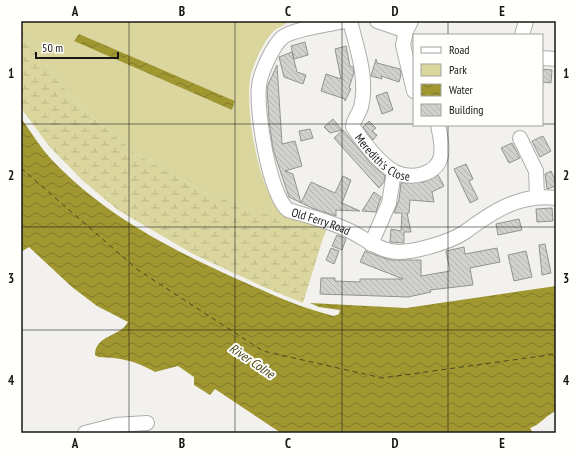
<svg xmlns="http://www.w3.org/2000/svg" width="577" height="454" viewBox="0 0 577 454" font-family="'PT Sans Narrow',sans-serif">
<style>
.green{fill:#dbd69e;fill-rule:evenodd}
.wetland{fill:url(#wetland-marsh)}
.water{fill:url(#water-waves)}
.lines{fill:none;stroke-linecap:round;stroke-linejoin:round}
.ferry{stroke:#4c481f;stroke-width:1;stroke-dasharray:5 4;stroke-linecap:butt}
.building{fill:url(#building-back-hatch);stroke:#93938f}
.minor-casing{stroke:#aeaeaa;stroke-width:16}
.minor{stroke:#fff;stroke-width:14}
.grid{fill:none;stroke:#171716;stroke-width:1;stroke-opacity:0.55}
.labels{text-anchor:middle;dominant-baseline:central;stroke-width:4;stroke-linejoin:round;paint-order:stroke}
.street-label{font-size:12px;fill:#171716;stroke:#fffffb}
.water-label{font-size:13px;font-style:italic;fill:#4c481f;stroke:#fffffb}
.neatline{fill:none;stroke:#171716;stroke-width:1.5}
.grid-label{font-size:13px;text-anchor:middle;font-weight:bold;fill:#171716}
</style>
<defs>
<pattern id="wetland-marsh" width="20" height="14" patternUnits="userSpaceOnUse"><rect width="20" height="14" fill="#dbd69e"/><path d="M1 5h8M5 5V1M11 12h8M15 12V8" fill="none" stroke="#bbb787"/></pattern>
<pattern id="water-waves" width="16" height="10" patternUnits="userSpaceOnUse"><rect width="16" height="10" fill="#a09731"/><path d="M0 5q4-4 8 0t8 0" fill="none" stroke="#817a29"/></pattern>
<pattern id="building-back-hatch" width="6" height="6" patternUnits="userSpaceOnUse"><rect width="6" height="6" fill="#d1d1cd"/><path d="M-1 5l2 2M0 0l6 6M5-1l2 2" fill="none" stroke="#b3b3af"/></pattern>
</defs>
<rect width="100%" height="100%" fill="#f2f1ed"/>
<!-- green -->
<path class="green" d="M21 21H289C284 26 276 28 272 33 264 42 257 57 253 68 241 95 258 192 281 211 289 217 316 224 327 228L324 236 203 192 135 153 77 104 38 55 21 28ZM79 35 235 101 232 110 75 41Z"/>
<!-- wetland -->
<path class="wetland" d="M21 28 38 55 77 104 135 153 203 192 324 235 303 303 266 288 193 254 118 210 82 180 49 146 21 108Z"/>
<!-- water -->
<path class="water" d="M79 34 235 101 232 110 74 41Z
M21 118C31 132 40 147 52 160 103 214 170 249 237 279 271 294 297 307 334 316L339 314 340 310 319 307 310 303 406 308 556 286V411C546 415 540 425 530 428L533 433H281L215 389 210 395 194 385V377L178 366 155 372C134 360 121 358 98 357L95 355C95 335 120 337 128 322L97 306 72 287 29 247 21 252 22 237 21 235Z"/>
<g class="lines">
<!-- ferry -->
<path class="ferry" d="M21 168 138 270 263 351 382 378 556 354"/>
</g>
<!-- building -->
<path class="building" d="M305 42 308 55 294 59 291 46Z
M346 46 350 66 353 67 354 72 349 88 351 89 345 101V99L321 91 326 74 341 79 335 49Z
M292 52 297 72 306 75 303 84 284 77 279 57Z
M376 59 377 63 400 69 401 75 399 82 381 76 382 79 371 76Z
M277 65 282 144 295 141 302 166 285 171 293 174 301 203 311 182 335 193 343 176 351 180 342 203 360 211 336 210V216L312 208 289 197 273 149 269 121 267 87Z
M542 69 552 70 551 83 542 82Z
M387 92 393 110 382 114 376 96Z
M333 119 342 130 330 133 324 127Z
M369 121 376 128 372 131 377 135 373 140 363 127Z
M310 129 313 138 301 141 299 131Z
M343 130 371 164 385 176 384 182 379 188 334 138Z
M543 136 551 151 540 157 532 141Z
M512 143 520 158 509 163 501 148Z
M466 164 473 179 469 181 478 199 470 203 454 169Z
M551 171 556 182V186L547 189 545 174Z
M438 175 444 186 432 192 434 202 410 200 409 213H407L411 232H404V243L390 242 391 229 401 231 402 213H394L399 200 401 183 424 182Z
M374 192 381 197 376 212 362 211Z
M552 208 553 221 537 222 536 209Z
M519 219 522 230 498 235 496 224Z
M337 235 346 239 342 250 332 246Z
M545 244 551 273 542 275 539 245Z
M464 247 465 254 497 248 500 262 470 268 473 285 430 290 431 292 408 297 320 294 321 278H335V281L360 282V279H403L360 262 365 251 390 260H421V276L450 271 446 251Z
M331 248 339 251 334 264 326 260Z
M526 251 532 277 514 281 508 255Z"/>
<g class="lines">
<defs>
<g id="minor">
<path id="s1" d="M345 21C331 24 293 29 283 37 273 45 260 74 259 86 256 111 269 194 288 210 308 216 329 221 348 230 365 238 378 251 398 252 416 252 450 242 465 232 492 212 520 193 556 198"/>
<path id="s2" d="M350 21C357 49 368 78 361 107 359 115 353 119 353 127 362 141 380 164 395 172 411 180 437 175 441 156 443 146 440 135 438 125"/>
<path d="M377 21 406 31"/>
<path d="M411 21 406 31 403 45 414 91"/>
<path d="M522 35 526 21"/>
<path d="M542 58 556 59"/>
<path d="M520 138 536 171 537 197"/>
<path d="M371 244 389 203 394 172"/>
<path d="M85 433 116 425 147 423"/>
</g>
</defs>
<!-- minor casing -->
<use href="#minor" class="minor-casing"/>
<!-- minor -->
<use href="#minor" class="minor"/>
</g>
<!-- grid -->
<path class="grid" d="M129 21V433M235 21V433M342 21V433M448 21V35M21 124H414M542 124H556M448 125V433M21 227H556M21 330H556"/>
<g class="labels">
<!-- street labels -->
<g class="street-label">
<text stroke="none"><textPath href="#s2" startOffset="153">Meredith's Close</textPath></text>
<text stroke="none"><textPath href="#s1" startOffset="284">Old Ferry Road</textPath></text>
</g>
<!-- water labels -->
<g class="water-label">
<text transform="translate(252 361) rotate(34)">River Colne</text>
</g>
</g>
<!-- border -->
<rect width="577" height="454" fill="none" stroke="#fffffb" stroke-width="44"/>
<!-- legend -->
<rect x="413" y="34" width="130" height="92" fill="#fffffb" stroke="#a2a29f"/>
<rect x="421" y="47" width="20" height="6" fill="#ffffff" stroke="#a2a29f"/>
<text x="449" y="54" font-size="12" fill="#171716">Road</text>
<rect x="421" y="64" width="20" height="12" fill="#dbd69e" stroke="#a2a29f"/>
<text x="449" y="74" font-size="12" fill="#171716">Park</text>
<rect x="421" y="84" width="20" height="12" fill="url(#water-waves)" stroke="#a2a29f"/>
<text x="449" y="94" font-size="12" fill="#171716">Water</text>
<rect x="421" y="104" width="20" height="12" fill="url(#building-back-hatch)" stroke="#a2a29f"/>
<text x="449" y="114" font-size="12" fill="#171716">Building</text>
<!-- scale -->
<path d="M36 52v6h82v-6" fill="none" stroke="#171716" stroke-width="2"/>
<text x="42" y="52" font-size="12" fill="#171716" stroke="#fffffb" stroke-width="3" paint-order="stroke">50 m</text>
<rect x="22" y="22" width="533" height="410" class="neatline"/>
<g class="grid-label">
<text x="75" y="16">A</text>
<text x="182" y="16">B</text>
<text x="288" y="16">C</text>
<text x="395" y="16">D</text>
<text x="502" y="16">E</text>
<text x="11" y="78">1</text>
<text x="566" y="78">1</text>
<text x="11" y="180">2</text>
<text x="566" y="180">2</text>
<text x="11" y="283">3</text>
<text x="566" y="283">3</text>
<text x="11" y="385">4</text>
<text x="566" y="385">4</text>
<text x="75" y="448">A</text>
<text x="182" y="448">B</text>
<text x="288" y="448">C</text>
<text x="395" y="448">D</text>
<text x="502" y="448">E</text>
</g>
</svg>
